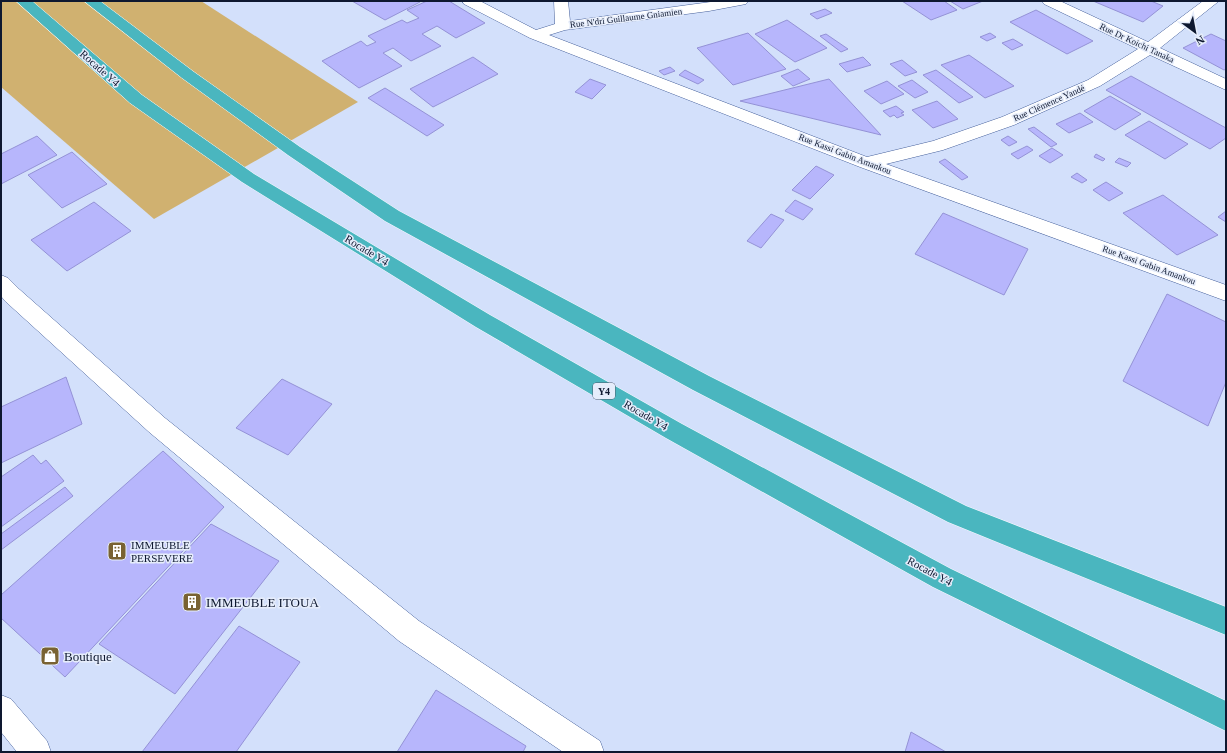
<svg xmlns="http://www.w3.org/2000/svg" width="1227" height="753" viewBox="0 0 1227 753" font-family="Georgia,serif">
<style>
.green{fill:#d0b170}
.building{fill:#b7b6fc;stroke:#9492d6}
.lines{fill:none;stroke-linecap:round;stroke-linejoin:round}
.minor-casing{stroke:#46609b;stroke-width:1}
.trunk-casing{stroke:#fff;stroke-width:1}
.minor{fill:#fff;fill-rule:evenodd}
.trunk{fill:#4ab6bf;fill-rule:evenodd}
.labels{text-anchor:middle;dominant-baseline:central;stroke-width:3;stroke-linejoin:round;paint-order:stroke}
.far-street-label{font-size:9px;fill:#0e1830;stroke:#e6edfb}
.shield{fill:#e6edfb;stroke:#4f586d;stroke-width:1}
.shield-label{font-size:10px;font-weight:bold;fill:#0e1830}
.street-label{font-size:11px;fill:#0e1830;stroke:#e6edfb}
.poi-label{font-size:11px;fill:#0e1830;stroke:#e6edfb;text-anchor:start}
.near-poi-label{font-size:13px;fill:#0e1830;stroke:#e6edfb;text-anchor:start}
</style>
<rect width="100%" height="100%" fill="#d3e0fb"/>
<!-- green -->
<path class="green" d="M1 1H201L358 102 154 219 1 87Z"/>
<!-- building -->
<path class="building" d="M352 1H419L420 2 385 20Z
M427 1H449L485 23 456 38 437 26 422 34 441 46 411 61 393 48 383 53 402 66 359 88 322 61 361 41 367 46 376 42 368 36 402 20 407 23 419 18 407 10Z
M902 1H944L957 10 931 20Z
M950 1H983L963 9Z
M1093 1H1151L1163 6 1143 22Z
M825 9 832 13 817 19 810 14Z
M1036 10 1093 41 1067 54 1010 22Z
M787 20 827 48 795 62 755 34Z
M748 33 786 69 733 85 697 48Z
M990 33 996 37 987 41 980 37Z
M826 34 848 49 841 52 820 36Z
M1211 34 1226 41V69L1224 70 1183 48Z
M1013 39 1023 45 1012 50 1002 43Z
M969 55 1014 86 985 98 941 65Z
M473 57 498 74 433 107 410 89Z
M863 57 871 65 847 72 839 64Z
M902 60 917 72 905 76 890 64Z
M670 67 675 71 664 75 659 71Z
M798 69 810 79 793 86 781 76Z
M685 70 704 80 698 84 679 75Z
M936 70 973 97 959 103 923 75Z
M1131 76 1226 128V138L1210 149 1106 90Z
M590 79 606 85 592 99 575 92Z
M829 79 881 135 740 101Z
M912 80 928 92 915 98 898 86Z
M887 81 904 94 881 104 864 91Z
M385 88 444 125 427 136 368 98Z
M1110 96 1141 114 1115 130 1084 111Z
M937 101 958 119 933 128 912 110Z
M896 106 904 112 901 113 904 115 897 118 894 115 890 117 883 111Z
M1080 113 1093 122 1069 133 1056 124Z
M1149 121 1188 144 1165 159 1125 135Z
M1034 127 1057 144 1051 147 1028 129Z
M37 136 57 155 1 184V154Z
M1008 136 1017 142 1009 146 1001 140Z
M1027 146 1033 150 1018 159 1011 154Z
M1052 148 1063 155 1050 163 1039 156Z
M72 152 107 184 62 208 28 175Z
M1096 154 1105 159 1103 161 1094 157Z
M1119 158 1131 163 1127 167 1115 162Z
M945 159 968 177 962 180 939 162Z
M816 166 834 175 810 199 792 190Z
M1077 173 1087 180 1082 183 1071 177Z
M1106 182 1123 193 1109 201 1093 190Z
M1163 195 1218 235 1177 255 1123 213Z
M795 200 813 209 803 220 785 211Z
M94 202 131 231 67 271 31 240Z
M1226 211V222L1218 217Z
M943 213 1028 249 1004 295 915 254Z
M771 214 784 220 761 248 747 241Z
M1167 294 1226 322V382L1208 426 1123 381Z
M66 377 82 424 1 463V407Z
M282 379 332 404 288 455 236 428Z
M163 451 224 507 65 677 1 618V595Z
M33 455 41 464 46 460 64 481 1 527V477Z
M65 487 73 496 1 550V534Z
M211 524 279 561 175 694 99 644Z
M239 626 300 662 236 752H142Z
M436 690 526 746 523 752H397Z
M911 732 946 752H905Z"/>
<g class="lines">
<defs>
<path id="minor" d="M462 1H480L536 30 555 24 554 1H568L570 21 718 1H748L746 4 709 11 565 30 549 35 867 157 933 141 1002 117 1088 80 1138 49 1044 4 1042 1H1060L1148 42 1203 1H1219L1160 48 1226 79V90L1150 55 1100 86 1014 125 943 150 886 164 1226 285V301L860 167 530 38 464 4Z
M1 275 8 278 19 289 165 418 419 621 600 741 604 752H563L399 641 149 432 5 301 1 296Z
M1 695 11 699 47 741 51 752H17L1 732Z"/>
<path id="trunk" d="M16 1H32L142 95 254 174 490 315 682 424 951 569 1226 701V731L933 587 666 438 476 327 242 182 130 103Z
M84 1H100L194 72 300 147 399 211 709 376 966 506 1226 607V635L948 522 693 390 385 221 288 155 182 78Z"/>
</defs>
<!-- minor casing -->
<use href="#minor" class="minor-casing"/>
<!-- trunk casing -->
<use href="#trunk" class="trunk-casing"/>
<!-- minor -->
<use href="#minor" class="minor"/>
<!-- trunk -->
<use href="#trunk" class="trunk"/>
</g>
<!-- icons -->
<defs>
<symbol id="building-square" viewBox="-11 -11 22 22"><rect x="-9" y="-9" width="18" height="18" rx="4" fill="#796232" stroke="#e6edfb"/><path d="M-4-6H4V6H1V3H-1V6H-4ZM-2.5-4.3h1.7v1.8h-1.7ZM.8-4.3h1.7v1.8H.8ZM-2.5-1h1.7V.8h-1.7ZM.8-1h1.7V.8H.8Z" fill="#fff"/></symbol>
<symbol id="shop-square" viewBox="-11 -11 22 22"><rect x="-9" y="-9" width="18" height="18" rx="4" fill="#796232" stroke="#e6edfb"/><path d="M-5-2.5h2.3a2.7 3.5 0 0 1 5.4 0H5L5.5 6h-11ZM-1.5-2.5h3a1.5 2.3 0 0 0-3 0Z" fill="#fff"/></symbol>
</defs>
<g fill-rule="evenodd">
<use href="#building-square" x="106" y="540" width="22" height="22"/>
<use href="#building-square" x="181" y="591" width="22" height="22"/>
<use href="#shop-square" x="39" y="645" width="22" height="22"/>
</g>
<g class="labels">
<!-- far-street labels -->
<g class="far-street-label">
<text transform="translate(626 18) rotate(-7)">Rue N'dri Guillaume Gniamien</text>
<text transform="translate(1137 43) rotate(25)">Rue Dr Koichi Tanaka</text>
<text transform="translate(1049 103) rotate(-24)">Rue Clémence Yandé</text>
<text transform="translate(845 154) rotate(21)">Rue Kassi Gabin Amankou</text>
<text transform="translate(1149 265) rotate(20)">Rue Kassi Gabin Amankou</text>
</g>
<!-- shield labels -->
<rect class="shield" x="593" y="383" width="22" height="16" rx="3"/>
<g class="shield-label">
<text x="604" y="391">Y4</text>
</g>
<!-- street labels -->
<g class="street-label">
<text transform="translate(100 68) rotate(41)">Rocade Y4</text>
<text transform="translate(367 250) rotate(31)">Rocade Y4</text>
<text transform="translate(646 415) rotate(30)">Rocade Y4</text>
<text transform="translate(930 571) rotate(28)">Rocade Y4</text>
</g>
<!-- poi labels -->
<g class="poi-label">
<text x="131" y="545">IMMEUBLE<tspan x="131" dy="13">PERSEVERE</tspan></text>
</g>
<!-- near-poi labels -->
<g class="near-poi-label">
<text x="206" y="602">IMMEUBLE ITOUA</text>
<text x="64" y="656">Boutique</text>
</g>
</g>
<!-- border -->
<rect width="1227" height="753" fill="none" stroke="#0e1830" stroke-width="4"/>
<!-- north arrow -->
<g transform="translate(1195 32) rotate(148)" stroke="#e6edfb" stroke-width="3" paint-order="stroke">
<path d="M0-3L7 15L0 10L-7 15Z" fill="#0e1830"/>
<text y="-6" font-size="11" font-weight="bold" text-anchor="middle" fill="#0e1830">N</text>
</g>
</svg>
